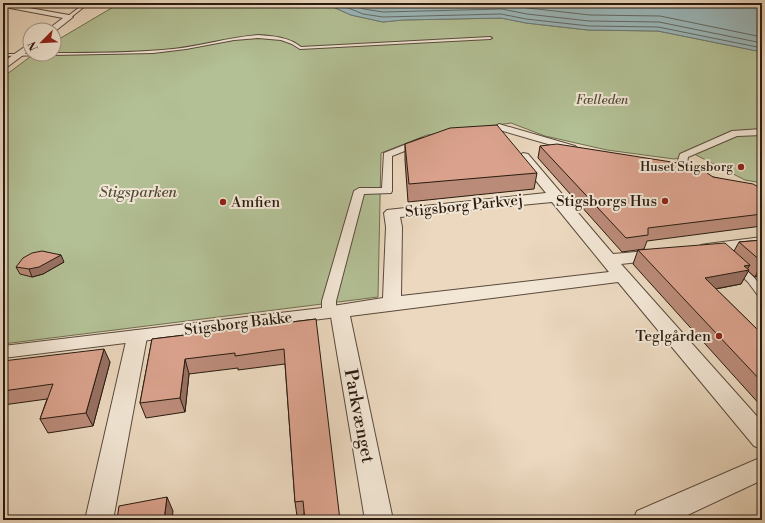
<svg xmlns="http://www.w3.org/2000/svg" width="765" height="523" viewBox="0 0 765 523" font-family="'Libre Bodoni',serif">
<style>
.green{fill:#b3c095;stroke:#6e6e52}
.water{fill:#9bb8bb;stroke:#6d7977}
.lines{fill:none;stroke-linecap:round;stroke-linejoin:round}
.shore{stroke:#626a66;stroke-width:1}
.service-casing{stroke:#5a4a3c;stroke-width:2}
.pedestrian-casing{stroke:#5a4a3c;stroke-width:2}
.minor-casing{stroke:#5a4a3c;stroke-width:2}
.service{fill:#f2e6d5;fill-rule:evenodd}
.pedestrian{fill:#f2e6d5;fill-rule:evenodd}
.minor{fill:#f2e6d5;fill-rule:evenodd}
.wall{fill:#bb8b79;stroke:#291b10}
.shaded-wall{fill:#997163;stroke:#291b10}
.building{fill:#daa28d;stroke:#291b10}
.poi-dot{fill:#8f2418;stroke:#f2e6d5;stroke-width:1.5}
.labels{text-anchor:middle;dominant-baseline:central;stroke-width:4;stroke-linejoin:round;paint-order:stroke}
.far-park-label{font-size:13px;font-style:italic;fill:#524d38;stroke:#f2e6d5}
.far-poi-label{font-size:13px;fill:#291b10;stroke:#f2e6d5;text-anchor:end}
.park-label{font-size:15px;font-style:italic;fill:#524d38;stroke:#f2e6d5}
.poi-label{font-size:15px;fill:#291b10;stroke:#f2e6d5;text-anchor:end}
.street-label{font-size:15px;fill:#291b10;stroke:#f2e6d5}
.near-street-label{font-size:18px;fill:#291b10;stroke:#f2e6d5}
</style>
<rect width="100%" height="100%" fill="#ebd8bf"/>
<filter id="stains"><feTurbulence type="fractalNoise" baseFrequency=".005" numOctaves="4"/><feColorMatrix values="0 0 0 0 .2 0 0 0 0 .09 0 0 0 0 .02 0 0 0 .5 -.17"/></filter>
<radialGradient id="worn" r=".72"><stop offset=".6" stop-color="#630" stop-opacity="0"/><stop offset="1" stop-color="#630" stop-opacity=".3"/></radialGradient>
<!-- green -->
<path class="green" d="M120 3H324L351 15 383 22 402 20 501 18 526 23 588 30 658 31 762 52V183L745 180 694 154 674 159 607 150 545 136 511 123 427 135 381 153 378 297 3 344V77L34 54H54V42Z"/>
<!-- water -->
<path class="water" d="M324 3H762V52L658 31 588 30 526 23 501 18 402 20 383 22 351 15Z"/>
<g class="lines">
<!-- shore -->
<path class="shore" d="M336 3 363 14 383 17 501 14 526 19 589 26 658 27 762 48
M348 3 364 9 383 12 502 9 527 14 589 21 659 22 762 43
M364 3 383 6 503 3 528 8 590 15 660 16 762 37"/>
<defs>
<path id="service" d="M85 3H89L70 18H68V16Z
M258 35C273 36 289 37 301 47L490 37 492 38 490 39 300 49 292 44 281 40 258 38 234 40 186 49 153 53 3 56V54H54V53C94 53 134 53 173 49 202 46 229 37 258 35Z
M738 265C746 268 758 280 761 288 763 291 762 295 762 298L759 297 748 282 735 270 734 268Z"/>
<path id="pedestrian" d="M499 124 575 146 577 148 572 151 496 129 495 127Z
M762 129V135L737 136 688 157 686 169H670L665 166 670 163 677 164 680 154 732 131Z
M422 138 427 141 425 143 392 156V191L391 193 364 194 336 301V306L344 307 346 311 344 315 329 318 3 358V346L322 308V301L354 191 359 188H382L384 153Z"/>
<path id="minor" d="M12 5 69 15 73 17 54 32V30H47L63 18 10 8V6Z
M30 43V50L3 70V62Z
M523 153 528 154 613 254 659 250 665 251 667 255 665 259 621 264 762 422V449L754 446 618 282 350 316 393 520H365L330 311 332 306 339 305 383 298 386 227 384 213 387 210 546 193 517 157ZM552 202 609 272 401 296 402 227 400 217Z
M762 237V247L707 254 701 253 699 249 701 245 707 244Z
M137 330 144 332 147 337 113 520H85L127 337 130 332Z
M762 457V480L677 520H633L637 511Z"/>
</defs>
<!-- service casing -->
<use href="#service" class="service-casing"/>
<!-- pedestrian casing -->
<use href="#pedestrian" class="pedestrian-casing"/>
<!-- minor casing -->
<use href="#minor" class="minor-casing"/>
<!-- service -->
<use href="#service" class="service"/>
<!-- pedestrian -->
<use href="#pedestrian" class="pedestrian"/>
<!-- minor -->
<use href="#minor" class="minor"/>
</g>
<!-- wall -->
<path class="wall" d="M405 144 537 173 534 189 408 202 405 160Z
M540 146 713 177 762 189V226L647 241 644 249 622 252 538 158Z
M762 240V275L755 277 748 271 741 284 716 289 762 334V407L633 264 638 250 734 251 739 242Z
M64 262 43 274 32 277 20 274 16 267Z
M316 319 304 515 297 516 295 502 285 364 238 370V368L189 374 185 412 146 418 140 403 152 339Z
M3 361 110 362 93 426 48 433 40 419 47 399 3 405Z"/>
<!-- shaded-wall -->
<path class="shaded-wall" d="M61 255 64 262 43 274 32 277 29 269Z
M762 263V275L755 277Z
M750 265 746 271 749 270 741 284 698 292 705 278 744 266Z
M104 349 110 362 93 426 86 413Z
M185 359 189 374 185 412 180 398Z
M167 497 173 511 172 520H164Z"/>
<!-- building -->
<path class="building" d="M497 125 537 173 409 184 405 144 450 128Z
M557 144 697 166 713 177 753 184 762 189V214L648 228V235L626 238 540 146Z
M762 240V262L739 242Z
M725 243 750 265 744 266 749 270 705 278 762 334V382L638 250Z
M42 251 61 255 39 267 29 269 16 267 23 258 32 253Z
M316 319 340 520H305L303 501 295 502 284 349 235 356V353L185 359 180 398 140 403 152 339Z
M104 349 86 413 40 419 53 384 3 391V361Z
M167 497 164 520H117L119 506Z"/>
<!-- markers -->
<g class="poi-dot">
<circle cx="741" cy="167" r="4"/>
<circle cx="665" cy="201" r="4"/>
<circle cx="223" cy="202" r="4"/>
<circle cx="719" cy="336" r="4"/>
</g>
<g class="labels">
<!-- far-park labels -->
<g class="far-park-label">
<text x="602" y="100">Fælleden</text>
</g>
<!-- far-poi labels -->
<g class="far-poi-label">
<text x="733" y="167">Huset Stigsborg</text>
</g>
<!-- park labels -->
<g class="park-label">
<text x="138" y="192">Stigsparken</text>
</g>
<!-- poi labels -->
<g class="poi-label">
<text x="657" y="201">Stigsborgs Hus</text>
<text x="231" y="202" text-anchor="start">Amfien</text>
<text x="711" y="336">Teglgården</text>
</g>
<!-- street labels -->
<g class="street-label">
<text transform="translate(464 206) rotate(-6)">Stigsborg Parkvej</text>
<text transform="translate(238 324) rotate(-7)">Stigsborg Bakke</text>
</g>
<!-- near-street labels -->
<g class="near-street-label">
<text transform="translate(359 416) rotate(79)">Parkvænget</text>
</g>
</g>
<!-- margin -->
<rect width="765" height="523" fill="none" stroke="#ebd8bf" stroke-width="16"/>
<rect x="4" y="4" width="757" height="515" fill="none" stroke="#291b10" stroke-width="2"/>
<rect x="8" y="8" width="749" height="507" fill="none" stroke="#291b10"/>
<!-- north arrow -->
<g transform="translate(42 42) rotate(246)"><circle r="19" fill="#f2e6d5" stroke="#a29586"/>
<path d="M0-3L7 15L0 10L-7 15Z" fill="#8f2418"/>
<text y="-6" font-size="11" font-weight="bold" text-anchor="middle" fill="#291b10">N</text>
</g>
<rect width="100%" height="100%" filter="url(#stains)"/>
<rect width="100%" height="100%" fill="url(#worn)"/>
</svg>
